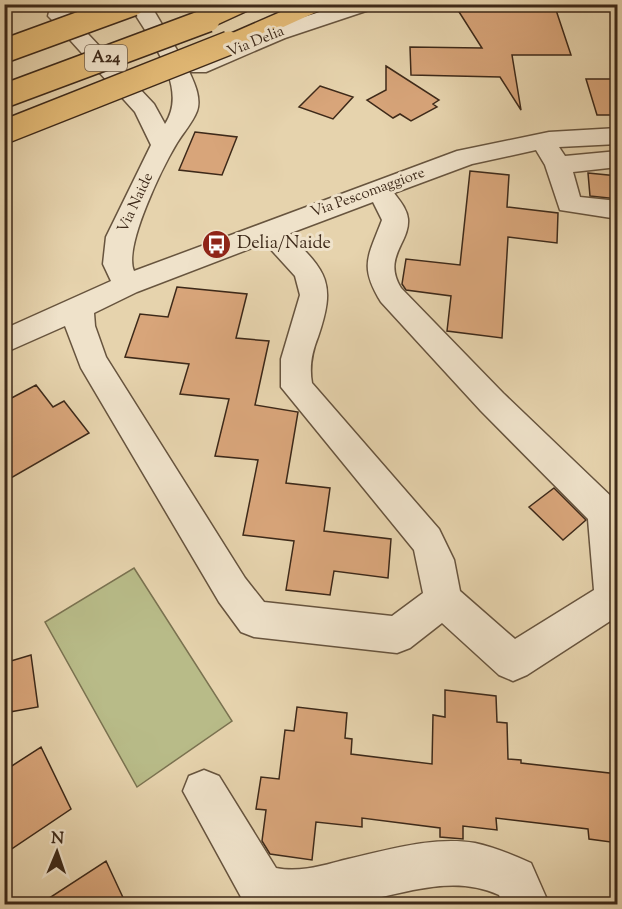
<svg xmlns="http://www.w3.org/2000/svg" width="622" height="909" viewBox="0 0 622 909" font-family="'Sorts Mill Goudy',serif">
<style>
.green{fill:#b8bb88;stroke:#7a7250;stroke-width:1.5}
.building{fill:#d8a57a;stroke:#3d2919;stroke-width:1.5}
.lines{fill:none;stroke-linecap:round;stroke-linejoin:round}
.minor-casing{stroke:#67543e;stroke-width:3}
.highway-casing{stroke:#3d2919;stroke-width:3}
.minor{fill:#efe2ca;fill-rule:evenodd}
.highway{fill:#e3ba76;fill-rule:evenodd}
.highway-bridge-casing{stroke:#3d2919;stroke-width:26;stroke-linecap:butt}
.highway-bridge{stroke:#e3ba76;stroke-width:23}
.labels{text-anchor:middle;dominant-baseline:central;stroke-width:6;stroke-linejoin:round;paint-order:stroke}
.far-street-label{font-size:15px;fill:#3d2919;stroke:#efe2ca}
.shield{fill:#efe2ca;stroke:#72604e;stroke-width:1.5}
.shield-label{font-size:16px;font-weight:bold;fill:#3d2919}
.poi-label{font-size:18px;fill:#3d2919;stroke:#efe2ca;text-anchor:start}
</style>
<rect width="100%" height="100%" fill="#e6d3ad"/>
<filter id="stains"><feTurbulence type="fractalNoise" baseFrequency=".00333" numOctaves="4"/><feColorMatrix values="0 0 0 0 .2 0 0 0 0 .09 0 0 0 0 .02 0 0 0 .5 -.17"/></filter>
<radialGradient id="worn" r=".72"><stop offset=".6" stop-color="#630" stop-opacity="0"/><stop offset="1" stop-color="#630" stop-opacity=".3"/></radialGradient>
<!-- green -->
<path class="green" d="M134 568 232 721 137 787 45 622Z"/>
<!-- building -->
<path class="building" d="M454 4H554L571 55H512L521 110 500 77 411 75 410 47 482 48Z
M386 66 439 100 433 104 437 107 411 121 400 114 393 118 367 100 386 90Z
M586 79H618V115H597Z
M320 86 353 97 333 119 299 107Z
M195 132 237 137 222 175 179 170Z
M470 171 509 175 507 207 558 213 557 243 508 237 502 338 447 331 451 296 406 290 402 284 406 259 460 265Z
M588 173 618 176V199L590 196Z
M177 287 247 294 236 338 269 341 255 405 298 412 286 483 330 488 324 531 391 539 388 578 334 571 330 595 286 590 294 541 243 535 258 460 215 456 229 399 180 394 189 364 125 357 140 314 168 317Z
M36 385 53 407 64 401 89 433 4 482V402Z
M554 488 586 520 563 540 529 507Z
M31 655 38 707 4 713V663Z
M445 690 496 696 497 722 507 723 508 759 521 760V763L618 774V843L589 839 588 829 496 818 497 830 463 826V839L440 837V828L362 818V827L316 822 312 860 270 854 262 841 266 810 256 809 261 777 279 779 285 730 294 731 297 707 347 713 345 738 352 739 351 754 432 764 433 715 445 717Z
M41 747 71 809 4 854V771Z
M106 861 126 904H40Z"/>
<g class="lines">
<defs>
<path id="minor" d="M51 4H71L70 15 154 104 165 124C190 86 148 38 129 4H150L187 67 190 62 269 28 345 4H378L375 8 285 38 206 72H190L187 67C193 80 202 97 197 111 193 122 183 133 177 143 163 166 123 247 134 271L457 151 549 132 618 128V144L559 147 565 156 618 151V167L573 172 580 197 618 201V219L560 210 545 165 536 150 472 164 394 193C400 201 407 209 408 219 410 243 382 257 401 288L503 393 617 502 618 616 527 675 513 681 499 675 442 623 410 648 397 653 254 637 241 632 219 602 81 368 65 326 4 353V329L111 281 103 264 106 237 151 145 135 112 52 20 48 16ZM373 202 382 220C368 257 359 266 381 302L481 411 588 519 594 590 515 639 460 591 454 560 439 529 312 383C309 366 312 352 318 337 336 284 328 272 288 234ZM265 243 295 276 300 295 281 359V387L414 550 423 593 392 616 264 602 245 578 106 357 95 326 94 313 137 292Z
M204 770 219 776 276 868C301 873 324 865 348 859 388 850 433 836 475 843 494 847 513 855 531 863L549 904H503L499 895C449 872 397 897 346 904 316 909 281 904 250 904L241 897 183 791 189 776Z"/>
<path id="highway" d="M227 4H256L253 8 216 25H200L197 20 200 15Z
M299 4H328L325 8 237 48H221L218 43 221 38Z"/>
</defs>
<!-- minor casing -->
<use href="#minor" class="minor-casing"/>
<!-- highway casing -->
<use href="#highway" class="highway-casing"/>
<!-- minor -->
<use href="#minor" class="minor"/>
<!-- highway -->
<use href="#highway" class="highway"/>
<defs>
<path id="highway-bridge" d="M4 51 133 4
M4 96 208 20
M4 132 229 43"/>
</defs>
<!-- highway-bridge casing -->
<use href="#highway-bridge" class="highway-bridge-casing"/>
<!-- highway-bridge -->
<use href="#highway-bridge" class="highway-bridge"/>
</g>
<!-- icons -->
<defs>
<symbol id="bus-disc" viewBox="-11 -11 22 22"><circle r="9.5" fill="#8f2418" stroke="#efe2ca"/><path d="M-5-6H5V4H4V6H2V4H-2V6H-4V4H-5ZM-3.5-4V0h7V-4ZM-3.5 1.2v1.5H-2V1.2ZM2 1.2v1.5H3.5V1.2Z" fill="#fff"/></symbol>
</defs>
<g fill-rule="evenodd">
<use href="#bus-disc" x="200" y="228" width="33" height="33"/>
</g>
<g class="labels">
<!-- far-street labels -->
<g class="far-street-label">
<text transform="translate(256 42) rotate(-22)">Via Delia</text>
<text transform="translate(368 193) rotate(-20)">Via Pescomaggiore</text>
<text transform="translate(136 203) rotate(-65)">Via Naide</text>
</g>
<!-- shield labels -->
<rect class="shield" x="85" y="45" width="42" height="26" rx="4.5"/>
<g class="shield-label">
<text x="106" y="58">A24</text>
</g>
<!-- poi labels -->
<g class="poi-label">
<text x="237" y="244">Delia/Naide</text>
</g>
</g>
<!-- margin -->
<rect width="622" height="909" fill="none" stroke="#e6d3ad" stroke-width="24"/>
<rect x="6" y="6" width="610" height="897" fill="none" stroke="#3d2919" stroke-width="3"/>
<rect x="12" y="12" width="598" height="885" fill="none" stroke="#3d2919" stroke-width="1.5"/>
<!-- north arrow -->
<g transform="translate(57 852) rotate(2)" stroke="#efe2ca" stroke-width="4.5" paint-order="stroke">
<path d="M0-4.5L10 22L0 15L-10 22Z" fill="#3d2919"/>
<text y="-9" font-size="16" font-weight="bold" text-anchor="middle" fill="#3d2919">N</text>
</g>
<rect width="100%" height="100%" filter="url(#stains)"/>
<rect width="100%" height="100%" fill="url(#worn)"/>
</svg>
